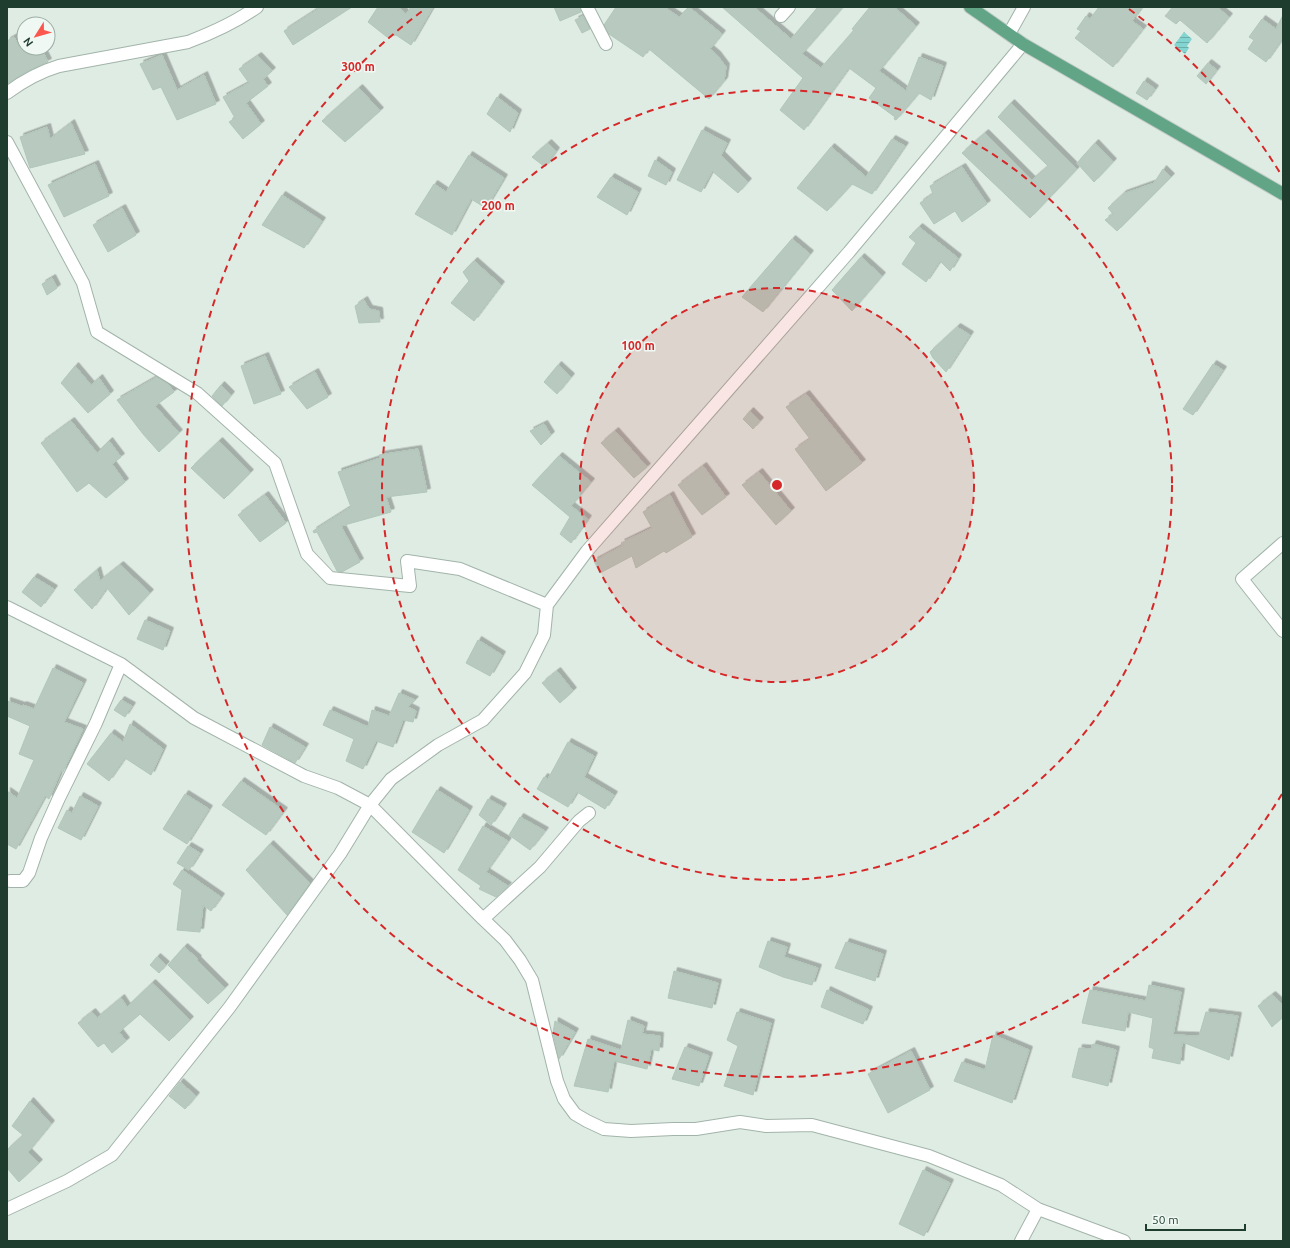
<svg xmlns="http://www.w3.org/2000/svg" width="1290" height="1248" viewBox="0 0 1290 1248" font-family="Ubuntu,sans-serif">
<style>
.water{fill:url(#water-rules)}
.building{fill:#b8cabf;stroke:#b1c6b9;filter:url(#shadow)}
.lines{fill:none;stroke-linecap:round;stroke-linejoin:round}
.minor-casing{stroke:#a2b4aa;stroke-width:14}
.major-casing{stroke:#c0c9c5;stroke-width:14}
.minor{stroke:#fff;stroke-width:12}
.major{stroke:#61a486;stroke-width:12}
.ring{fill:none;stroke:#d62828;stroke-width:2;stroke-dasharray:7 5}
.centre{fill:#d62828;stroke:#f0f8f3;stroke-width:2}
.ring-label{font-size:12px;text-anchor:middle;font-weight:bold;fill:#d62828;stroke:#f0f8f3;stroke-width:3;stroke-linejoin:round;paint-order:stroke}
</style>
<defs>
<pattern id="water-rules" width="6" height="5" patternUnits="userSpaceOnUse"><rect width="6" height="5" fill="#83d5d2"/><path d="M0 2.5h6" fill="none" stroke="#6baeab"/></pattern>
<filter id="shadow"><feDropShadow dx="3.5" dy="-3.5" stdDeviation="0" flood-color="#0004"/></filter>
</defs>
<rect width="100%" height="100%" fill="#dfece4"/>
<!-- water -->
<path class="water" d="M1184 32 1192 39 1187 46 1189 48 1185 54 1174 45Z"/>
<!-- building -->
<path class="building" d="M321 7H352L293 45 284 31Z
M378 7H398L406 14 411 7H433L411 45 396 35 387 37 368 22Z
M554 7H580L581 12 560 21Z
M616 7H664L679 17 689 7 722 34 710 49 717 55 726 67 724 81 709 99 649 49 643 57 609 34 604 25Z
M722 7H754L791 39 818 7H843L802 54 821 68 854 30 852 29 870 7H894L916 26 879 71 906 91 919 57 943 66 931 100 919 93 896 120 894 119 895 117 869 98 876 88 849 68 804 130 780 110 803 78Z
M1099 7H1142L1132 21 1143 29 1113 67 1075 38 1081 31 1077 29 1086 16 1090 19Z
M1173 7H1217L1229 17 1207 43 1180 20 1176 24 1165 16Z
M1283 15V38L1266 62 1248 49 1254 40 1249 37 1262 19 1276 29Z
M583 16 590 29 582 33 575 20Z
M14 37 20 48H41L48 62 28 71 7 84V41Z
M162 55 177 90 204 75 216 104 177 120 161 87 153 90 140 64Z
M258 56 272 71 263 79 268 86 246 103 261 124 243 139 229 122 235 118 223 97 249 83 239 69Z
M1208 63 1217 70 1206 84 1197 76Z
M1144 81 1155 89 1147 100 1136 93Z
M359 88 380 111 345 142 322 121Z
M497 97 518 113 510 132 487 114Z
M1011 103 1077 169 1030 218 962 153 985 133 1032 180 1048 166 998 117Z
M71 123 85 154 30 168 20 137 47 127 50 139Z
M702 130 727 143 721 155 748 182 738 193 712 171 701 192 677 180Z
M892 139 905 146 872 194 852 184 827 211 797 188 831 147 866 177Z
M548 143 556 151 545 167 532 157Z
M1095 143 1113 162 1094 182 1077 163Z
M469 155 504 178 486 208 471 199 452 235 415 214 434 184 446 192Z
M655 160 672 172 666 185 648 176Z
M95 164 109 196 64 217 48 185Z
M962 167 987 204 962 222 955 211 934 224 920 203 933 194 930 186Z
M1163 169 1171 177 1117 231 1105 220 1113 214 1108 208 1123 194 1154 183Z
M611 177 638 192 627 215 597 197Z
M282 195 322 221 304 248 262 225Z
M122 208 136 235 108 252 93 225Z
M919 227 958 258 950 271 940 261 926 282 902 264 916 243 909 237Z
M792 239 810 254 763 312 742 297Z
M861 257 882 276 852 311 832 290Z
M474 261 501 285 474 321 451 303 469 281 463 272Z
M52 278 57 288 47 295 42 284Z
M364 300 369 309 379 311 380 322 359 323 355 306Z
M957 327 970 335 946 372 933 358 930 352Z
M265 356 281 394 254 404 241 366Z
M1213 364 1223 370 1193 415 1183 409Z
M558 365 571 377 557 394 544 382Z
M75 366 91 385 99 378 110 394 88 413 61 383Z
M315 372 328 397 307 409 289 387Z
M157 377 168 384 174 392 155 406 179 433 159 452 143 434 117 400Z
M221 385 231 395 222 406 212 396Z
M806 394 862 463 826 491 795 449 810 439 786 407Z
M750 411 760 421 753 429 743 419Z
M71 421 97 453 109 441 121 457 112 464 125 482 106 498 89 483 77 492 41 443Z
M544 424 551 435 541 445 530 431Z
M615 431 647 467 634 478 601 443Z
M219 441 250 473 224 499 191 468Z
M418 449 427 492 386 497 391 512 341 526 360 562 342 572 337 571 317 532 314 533 313 531 351 507 338 472 380 458 379 455Z
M559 456 591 482 571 506 588 519 571 543 560 534 570 517 532 485Z
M703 466 726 497 702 515 678 485Z
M759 472 791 511 776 525 742 485Z
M265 495 286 523 260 542 238 515Z
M670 495 692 537 666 553 664 551 636 568 632 556 600 573 594 561 624 545 621 543 652 528 643 512Z
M120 565 150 593 129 615 107 588 92 609 74 590 97 570 100 581Z
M34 577 54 589 41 607 22 592Z
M145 620 170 631 163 650 137 639Z
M478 640 502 655 490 676 466 663Z
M53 668 83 683 64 722 83 729 63 772 61 771 49 799 45 796 16 849 7 844V791L17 798 34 760 19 754 30 726 7 716V701L22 706 23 705 34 709Z
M557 671 573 691 560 703 542 683Z
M399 693 415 700 408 707 416 711 413 722 403 720 393 747 376 741 363 769 346 761 354 739 323 725 330 710 368 727 372 710 389 716Z
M121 700 132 706 125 717 114 710Z
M130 724 163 749 151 775 125 758 109 781 87 764 111 733 123 742Z
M270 727 305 747 295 763 262 745Z
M568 742 594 756 584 777 614 795 605 809 577 792 568 807 537 789 544 777 548 779Z
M241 781 284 811 266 835 222 805Z
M437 790 469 810 444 853 412 832Z
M185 794 209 809 187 844 163 829Z
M80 796 98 806 81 840 58 828 67 810 72 813Z
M488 799 503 807 491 825 479 815Z
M520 817 545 831 530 850 509 835Z
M483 826 508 841 486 872 508 886 496 897 479 889 481 886 458 870Z
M270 844 310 883 287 915 246 870Z
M188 846 200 853 189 870 177 863Z
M182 870 221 897 211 911 203 905 200 932 177 930 182 890 173 884Z
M768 941 787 947 784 957 818 968 812 985 783 977 759 967Z
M846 942 883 954 875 981 835 968Z
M184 947 198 959 197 960 225 988 208 1004 168 965Z
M157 957 166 965 159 973 150 965Z
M674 971 718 983 712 1008 668 998Z
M152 983 190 1020 169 1041 140 1014 119 1032 126 1041 112 1053 104 1043 98 1047 78 1023 92 1012 97 1018 121 998 127 1007Z
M1149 985 1181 992 1173 1035 1199 1036 1206 1012 1238 1016 1229 1060 1182 1042 1180 1064 1152 1058 1154 1049 1149 1047 1153 1018 1128 1012 1125 1031 1082 1023 1090 990 1146 1001Z
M827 990 869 1010 863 1024 821 1007Z
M1272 995 1283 1005V1017L1272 1027 1258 1006Z
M737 1012 771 1023 753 1095 724 1086 738 1046 727 1040Z
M628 1020 644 1026 642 1034 660 1036 659 1051 651 1049 647 1069 614 1061 608 1092 574 1086 588 1039 621 1050Z
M555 1021 575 1032 559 1059 553 1033Z
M993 1035 1029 1050 1012 1103 954 1081 962 1062 985 1070Z
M1093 1044 1116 1050 1108 1086 1072 1077 1079 1048 1091 1049Z
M685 1047 709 1056 699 1086 672 1079Z
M911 1051 930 1090 888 1113 868 1074Z
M180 1082 196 1096 185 1109 169 1096Z
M30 1101 51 1124 28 1152 39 1163 19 1182 7 1168V1150L23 1135 12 1126Z
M923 1170 950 1183 924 1236 899 1224Z"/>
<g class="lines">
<defs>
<path id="minor" d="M587 7 606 44
M781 16 789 7
M1009 34 1024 7
M7 93C23 81 39 72 59 66L188 42C212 33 236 22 257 7
M7 142 83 283 97 332 197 393 275 463 307 554 330 578 410 586 407 561 460 569 547 605
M1283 543 1242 579 1283 631
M7 607 121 664 194 718 304 776 338 788 370 805 391 779 438 745 483 720 525 673 544 635 547 605 587 551 849 252 1023 44
M10 881H23L29 873 41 838 59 798 96 723 121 664
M483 919 540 867 579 821 589 813
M7 1209 67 1181 112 1155 229 1008 340 854 370 805 483 919 505 940 520 960 532 980 557 1081 564 1099 575 1114 587 1121 604 1129 631 1131 673 1129H696L740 1122 766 1126 812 1125 929 1156 1001 1185 1038 1209 1124 1241
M1021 1241 1038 1209"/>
<path id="major" d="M970 7 1023 44 1283 194"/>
</defs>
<!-- minor casing -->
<use href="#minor" class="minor-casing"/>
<!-- major casing -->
<use href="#major" class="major-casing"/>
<!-- minor -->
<use href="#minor" class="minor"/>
<!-- major -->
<use href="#major" class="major"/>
</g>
<!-- distance rings -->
<circle cx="777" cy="485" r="197" fill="#d62828" fill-opacity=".12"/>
<g class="ring">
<circle cx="777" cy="485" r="197"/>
<circle cx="777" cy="485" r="395"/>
<path d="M1282 794A592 592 0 1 1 425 9M1129 9A592 592 0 0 1 1282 176"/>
</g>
<circle cx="777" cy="485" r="6" class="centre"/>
<g class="ring-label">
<text x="358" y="71">300 m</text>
<text x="498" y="210">200 m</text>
<text x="638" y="350">100 m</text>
</g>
<!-- border -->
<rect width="1290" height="1248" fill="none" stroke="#1f3d2f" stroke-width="16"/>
<!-- north arrow -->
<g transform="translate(36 36) rotate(233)"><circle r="19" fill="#f0f8f3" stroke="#9cada5"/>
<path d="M0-3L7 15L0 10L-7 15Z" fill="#fb574e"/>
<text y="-6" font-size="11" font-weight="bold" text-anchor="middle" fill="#1f3d2f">N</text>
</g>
<!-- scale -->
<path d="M1146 1224v6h99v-6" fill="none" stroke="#1f3d2f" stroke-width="2"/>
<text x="1152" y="1224" font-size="12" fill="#1f3d2f" stroke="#f0f8f3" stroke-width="3" paint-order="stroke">50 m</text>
</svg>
